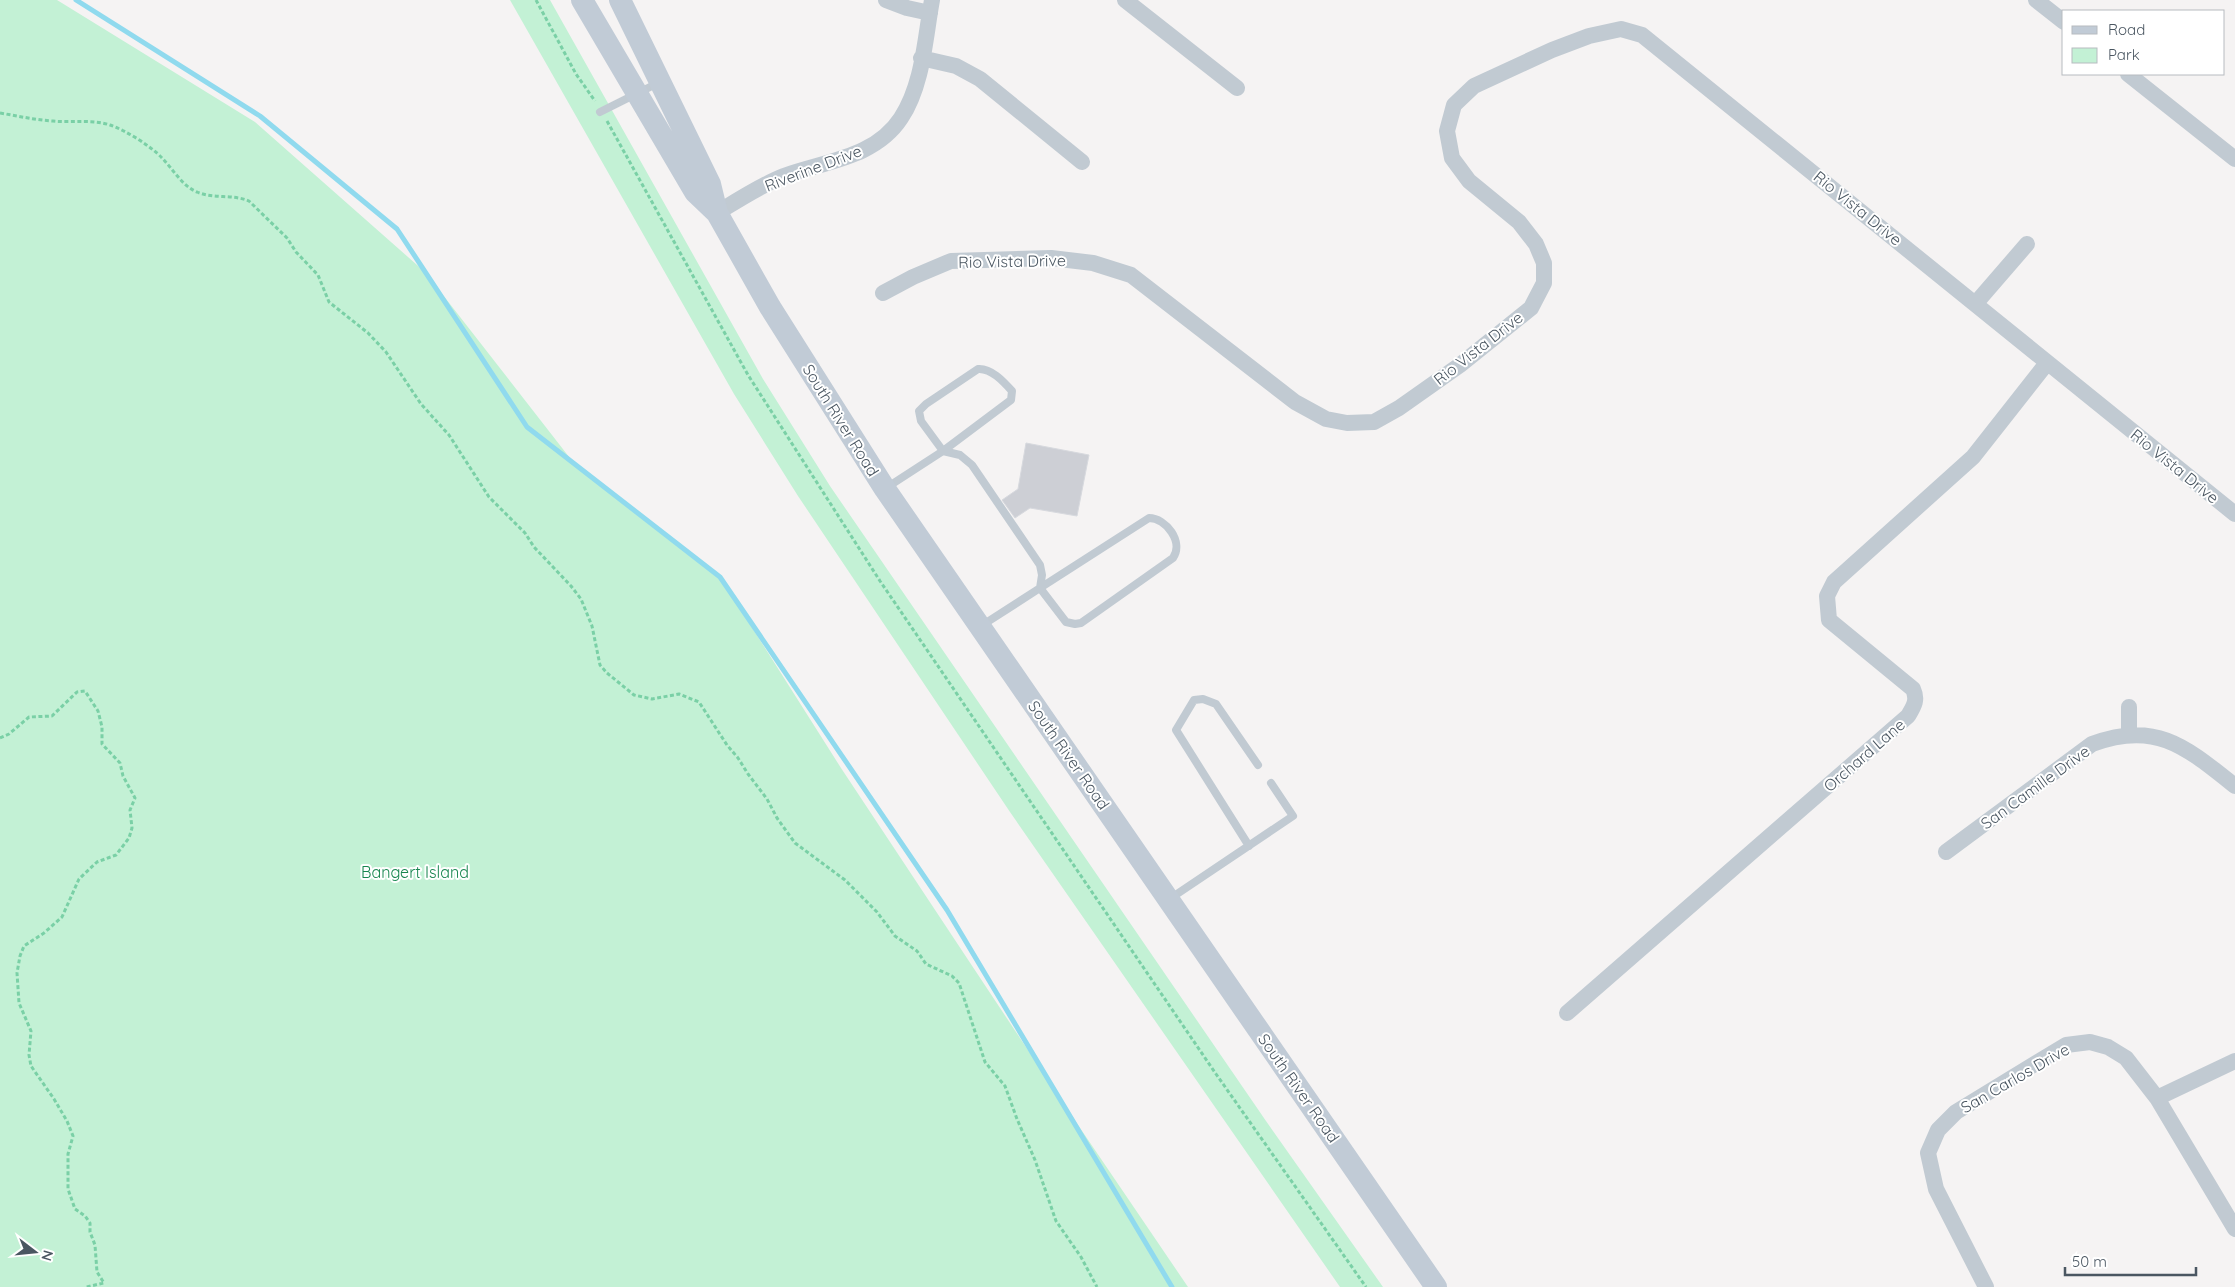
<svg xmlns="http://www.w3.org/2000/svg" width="2235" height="1287" viewBox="0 0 2235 1287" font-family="Quicksand,sans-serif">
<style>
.green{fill:#c3f1d5}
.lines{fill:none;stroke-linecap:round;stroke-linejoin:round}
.stream{stroke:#90daee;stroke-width:5}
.building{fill:#cdcfd5;stroke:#d7d9de}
.path{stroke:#7ad0a6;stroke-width:3;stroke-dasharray:4 2.5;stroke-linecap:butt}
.service{stroke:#c1cad2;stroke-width:8}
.minor{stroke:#c1cad2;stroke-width:16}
.secondary{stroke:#c1cbd6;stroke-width:22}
.labels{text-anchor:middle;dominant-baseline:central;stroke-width:4;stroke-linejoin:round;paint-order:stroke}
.street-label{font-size:16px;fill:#4a5661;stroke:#fff}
.park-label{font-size:16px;fill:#17864f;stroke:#fff}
</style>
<rect width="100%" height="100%" fill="#f5f3f3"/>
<!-- green -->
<path class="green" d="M0 0H57L255 122 425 272 573 462 720 577 841 768 1061 1100 1188 1287H0Z
M510 0H550L763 379 830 486 1266 1121 1383 1287H1340L1010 812 798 496 734 394Z"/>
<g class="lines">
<!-- stream -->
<path class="stream" d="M76 0 260 116 397 229 527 427 720 577 947 910 1172 1287"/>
</g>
<!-- building -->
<path class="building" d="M1026 443 1089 455 1077 516 1030 508 1015 518 1002 500 1018 489Z"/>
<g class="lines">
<!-- path -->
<path class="path" d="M536 0 576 74 595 101
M0 113C18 116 35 120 53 121 72 123 92 119 110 125 125 130 151 146 162 158 173 169 182 186 197 192 213 199 233 194 249 201L287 238 296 252 318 275 329 302 368 333 386 352 421 404 449 435 489 497 525 533 534 547 571 586 581 599 592 626 600 665 607 673 634 695 652 699 679 694 699 702 727 745 738 758 748 774 767 799 777 818 795 843 845 880 877 912 895 936 917 951 926 964 952 976 959 983 985 1062 1005 1086 1017 1119 1035 1160 1056 1221 1081 1257 1097 1287
M607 121 748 375 880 581 1216 1074 1366 1287
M0 738 9 734 29 717 52 716 77 692 85 691 98 711 102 727V744L120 763 123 776 135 798 130 810 132 828 129 838 116 855 97 862 79 879 62 917 44 933 24 946 20 956 17 973 19 1003 31 1031 29 1055 31 1066 54 1099 67 1121 73 1136 68 1154V1189L75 1209 85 1216 90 1223V1232L95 1245 97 1272 104 1283 86 1287"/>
<!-- service -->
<path class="service" d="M600 112 658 83
M978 369C991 368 1003 381 1012 391L1011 400 943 451 921 421 919 411 926 404Z
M886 488 943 451 960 455 972 465 1040 565 1042 575 1040 588 981 626
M1149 518C1166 518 1184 542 1173 558L1081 623 1075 624 1066 622 1040 588Z
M1249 846 1176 730 1194 700 1203 699 1216 704 1258 765
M1171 898 1293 816 1271 783"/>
<!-- minor -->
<path class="minor" d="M886 0 907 8 930 13
M1125 0 1237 88
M2036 0 2064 22
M921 58 956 66 980 79 1082 162
M2128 74 2235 159
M717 213C738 200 761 185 784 176 825 161 875 158 901 118 923 85 925 38 932 0
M883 293 913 277 951 261 1051 258 1093 263 1131 275 1295 402 1326 419 1347 423 1374 422 1399 408 1460 365 1531 308 1544 283V263L1536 244 1519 222 1469 181 1452 158 1447 131 1454 105 1474 86 1552 50 1589 36 1621 29 1642 35 2235 514
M1976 303 2027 244
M2129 707V734
M1946 852 2092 744C2156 720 2186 747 2235 786
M1567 1013 1908 716C1914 706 1918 700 1913 689L1829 620 1827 596 1834 582 1973 457 2047 363
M2157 1098 2235 1061
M1986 1287 1936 1189 1928 1153 1938 1130 1956 1112 2066 1045 2090 1042 2108 1047 2126 1058 2157 1098 2235 1229"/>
<!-- secondary -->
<path class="secondary" d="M582 0 695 192 717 213 770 307 885 489 1436 1287
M620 0 710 184 717 213"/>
</g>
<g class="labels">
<!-- street labels -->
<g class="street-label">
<text transform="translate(813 168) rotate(-21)">Riverine Drive</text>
<text transform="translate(1858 208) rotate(39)">Rio Vista Drive</text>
<text transform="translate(1012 261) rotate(-1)">Rio Vista Drive</text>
<text transform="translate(1478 348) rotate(-38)">Rio Vista Drive</text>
<text transform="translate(841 420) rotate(58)">South River Road</text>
<text transform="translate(2175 466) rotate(39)">Rio Vista Drive</text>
<text transform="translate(1069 755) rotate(55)">South River Road</text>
<text transform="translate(1864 755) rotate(-41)">Orchard Lane</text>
<text transform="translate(2035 787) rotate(-36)">San Camille Drive</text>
<text transform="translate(2015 1078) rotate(-30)">San Carlos Drive</text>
<text transform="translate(1299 1088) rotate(55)">South River Road</text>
</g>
<!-- park labels -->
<g class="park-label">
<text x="415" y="872">Bangert Island</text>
</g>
</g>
<!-- legend -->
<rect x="2062" y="10" width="162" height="65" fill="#ffffff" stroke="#b7bbc0"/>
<rect x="2072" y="26" width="25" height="8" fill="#c1cbd6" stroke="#b7bbc0"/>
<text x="2108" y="35" font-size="15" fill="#4a5661">Road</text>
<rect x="2072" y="48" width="25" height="15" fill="#c3f1d5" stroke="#b7bbc0"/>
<text x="2108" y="60" font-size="15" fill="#4a5661">Park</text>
<!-- north arrow -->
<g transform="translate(35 1252) rotate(106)" stroke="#ffffff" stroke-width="4" paint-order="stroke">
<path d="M0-4L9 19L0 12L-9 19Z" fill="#4a5661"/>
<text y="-8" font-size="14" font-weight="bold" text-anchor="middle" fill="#4a5661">N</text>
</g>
<!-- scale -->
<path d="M2065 1267v8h131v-8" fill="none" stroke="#4a5661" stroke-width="2.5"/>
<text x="2072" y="1267" font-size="15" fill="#4a5661" stroke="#ffffff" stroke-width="4" paint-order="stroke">50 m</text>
</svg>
